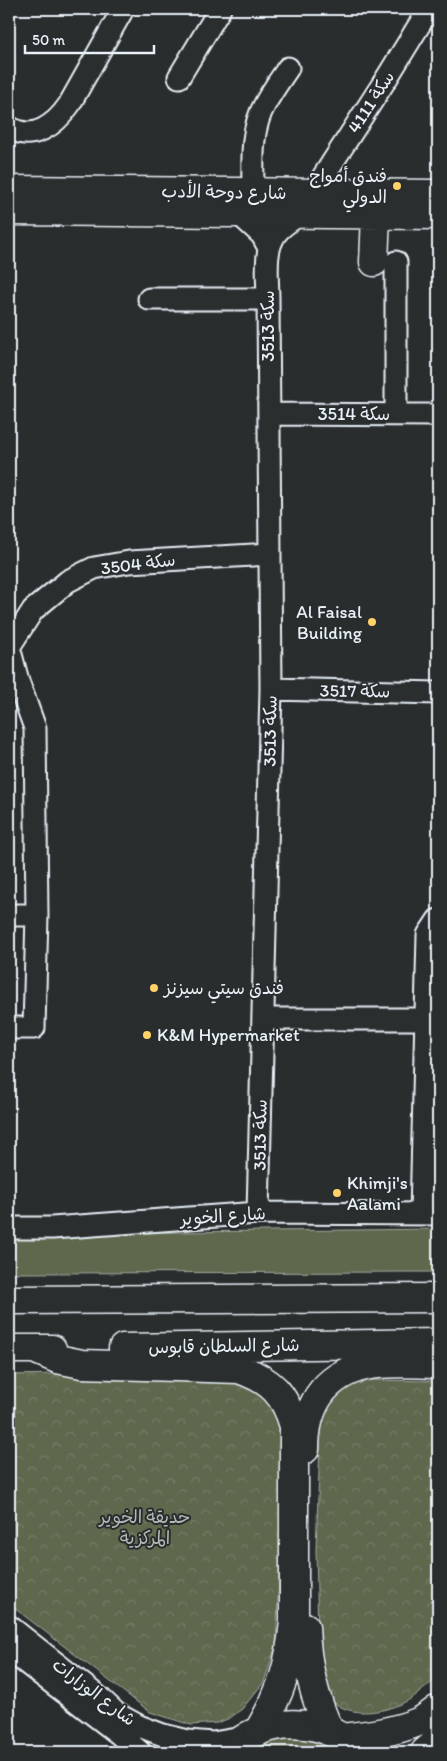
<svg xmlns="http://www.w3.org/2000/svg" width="447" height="1761" viewBox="0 0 447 1761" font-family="Itim,'Playpen Sans Arabic',sans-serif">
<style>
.grass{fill:#5e674d;stroke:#a3aca2}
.park{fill:url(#park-crowns);stroke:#a3aca2}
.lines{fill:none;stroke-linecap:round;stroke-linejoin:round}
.minor-casing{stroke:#e8f1f8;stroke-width:25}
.major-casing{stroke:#e8f1f8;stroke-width:31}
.highway-casing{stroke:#e8f1f8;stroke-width:31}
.minor{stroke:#2a2d2e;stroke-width:21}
.major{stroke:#2a2d2e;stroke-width:28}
.highway{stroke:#2a2d2e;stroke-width:28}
.poi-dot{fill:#ffd166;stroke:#2a2d2e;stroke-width:2}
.labels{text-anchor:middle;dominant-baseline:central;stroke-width:4;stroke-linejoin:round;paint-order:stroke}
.street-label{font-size:18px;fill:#e8f1f8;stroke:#2a2d2e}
.poi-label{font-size:18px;fill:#e8f1f8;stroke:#2a2d2e;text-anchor:start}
.park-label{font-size:18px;fill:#b1bab4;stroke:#2a2d2e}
</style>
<defs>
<pattern id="park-crowns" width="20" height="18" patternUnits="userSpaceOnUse" patternTransform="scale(1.25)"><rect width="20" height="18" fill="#5e674d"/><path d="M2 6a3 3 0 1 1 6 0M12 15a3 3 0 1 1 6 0" fill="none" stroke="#757d67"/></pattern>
</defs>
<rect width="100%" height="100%" fill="#2a2d2e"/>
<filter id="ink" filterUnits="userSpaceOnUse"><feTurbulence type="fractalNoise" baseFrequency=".02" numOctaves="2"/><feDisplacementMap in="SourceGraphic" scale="10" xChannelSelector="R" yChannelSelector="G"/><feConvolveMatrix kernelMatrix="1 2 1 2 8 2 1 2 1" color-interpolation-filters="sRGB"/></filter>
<g filter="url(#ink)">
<!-- grass -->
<path class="grass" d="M438 1229V1272L9 1273V1234Z"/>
<!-- park -->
<path class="park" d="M60 1374 243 1379 269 1395 281 1424 280 1552 276 1645 264 1682 242 1709 230 1718 217 1723 191 1725 150 1712 9 1604V1375Z
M367 1380 438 1381V1677C428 1685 417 1696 405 1702 381 1714 344 1719 327 1695 323 1690 321 1683 319 1677L316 1549 321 1419 338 1388Z
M305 1736 324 1742 340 1752H246L266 1740Z"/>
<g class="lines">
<defs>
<path id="minor" d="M179 77 220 9
M9 127C33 143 56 124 69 105L123 9
M253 192C253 162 250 130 265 104 272 91 280 80 288 68
M312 194 388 76 429 9
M239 214 262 235 269 248
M149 299H268
M269 414 438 415
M396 414V262
M9 647 33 610 68 581 94 568 129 562 270 554
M271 689 438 693
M9 915H37
M263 1019H426
M9 1028H34L37 915 35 728 18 681 9 647
M258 1213 271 689 268 299C268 278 263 249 277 232 283 225 291 220 299 215
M421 1214 428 935 438 920
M9 1228H52L258 1213 438 1214
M9 1626 100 1698 117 1714 139 1726 163 1735 188 1741 213 1743 248 1737
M9 1650 119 1734 140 1752"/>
<path id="major" d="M9 190 438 194
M9 211 438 215
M374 262 376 215
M342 1738C368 1735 394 1732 418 1722 425 1719 432 1713 438 1709
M229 1752C261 1714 327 1716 360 1752
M425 1752 438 1741"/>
<path id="highway" d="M9 1300 438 1298
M123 1348 438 1343
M9 1349H52
M34 1349 57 1359 82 1364 239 1369C271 1380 285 1394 294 1426V1621C290 1666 281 1693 258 1732
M305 1449C305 1408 322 1376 365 1366 385 1361 417 1364 438 1364
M305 1627C306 1664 314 1698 330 1732"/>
</defs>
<!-- minor casing -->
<use href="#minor" class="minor-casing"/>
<!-- major casing -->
<use href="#major" class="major-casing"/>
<!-- highway casing -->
<use href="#highway" class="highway-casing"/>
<!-- minor -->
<use href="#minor" class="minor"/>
<!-- major -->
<use href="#major" class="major"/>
<!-- highway -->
<use href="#highway" class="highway"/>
</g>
</g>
<!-- markers -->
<g class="poi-dot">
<circle cx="397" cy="186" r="5"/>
<circle cx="372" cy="622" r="5"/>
<circle cx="154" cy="988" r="5"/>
<circle cx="147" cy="1035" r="5"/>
<circle cx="337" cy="1193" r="5"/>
</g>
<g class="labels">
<!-- street labels -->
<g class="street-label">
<text transform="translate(371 102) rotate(-57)">سكة 4111</text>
<text transform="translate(224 192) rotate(1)">شارع دوحة الأدب</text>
<text transform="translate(268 326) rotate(-90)">سكة 3513</text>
<text x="354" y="414">سكة 3514</text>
<text transform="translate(138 564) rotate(-7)">سكة 3504</text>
<text transform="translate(355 691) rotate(1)">سكة 3517</text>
<text transform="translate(270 731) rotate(-89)">سكة 3513</text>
<text transform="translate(260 1135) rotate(-89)">سكة 3513</text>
<text transform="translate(223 1216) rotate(-4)">شارع الخوير</text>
<text transform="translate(224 1346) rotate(-1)">شارع السلطان قابوس</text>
<text transform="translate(94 1692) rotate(37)">شارع الوزارات</text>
</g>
<!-- poi labels -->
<g class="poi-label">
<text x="387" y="176" text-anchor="end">فندق أمواج<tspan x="387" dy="21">الدولي</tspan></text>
<text x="362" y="612" text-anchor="end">Al Faisal<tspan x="362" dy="21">Building</tspan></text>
<text x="164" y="988">فندق سيتي سيزنز</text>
<text x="157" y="1035">K&amp;M Hypermarket</text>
<text x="347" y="1183">Khimji's<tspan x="347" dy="21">Aalami</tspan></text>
</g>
<!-- park labels -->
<g class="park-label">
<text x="145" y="1517">حديقة الخوير<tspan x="145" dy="21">المركزية</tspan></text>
</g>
</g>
<!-- margin -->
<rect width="447" height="1761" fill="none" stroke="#2a2d2e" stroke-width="30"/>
<rect x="15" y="15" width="417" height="1731" fill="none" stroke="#e8f1f8" stroke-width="2" filter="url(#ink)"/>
<!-- scale -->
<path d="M25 45v8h129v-8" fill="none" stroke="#e8f1f8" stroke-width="2.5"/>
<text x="32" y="45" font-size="15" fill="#e8f1f8" stroke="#2a2d2e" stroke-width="4" paint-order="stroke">50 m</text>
</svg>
